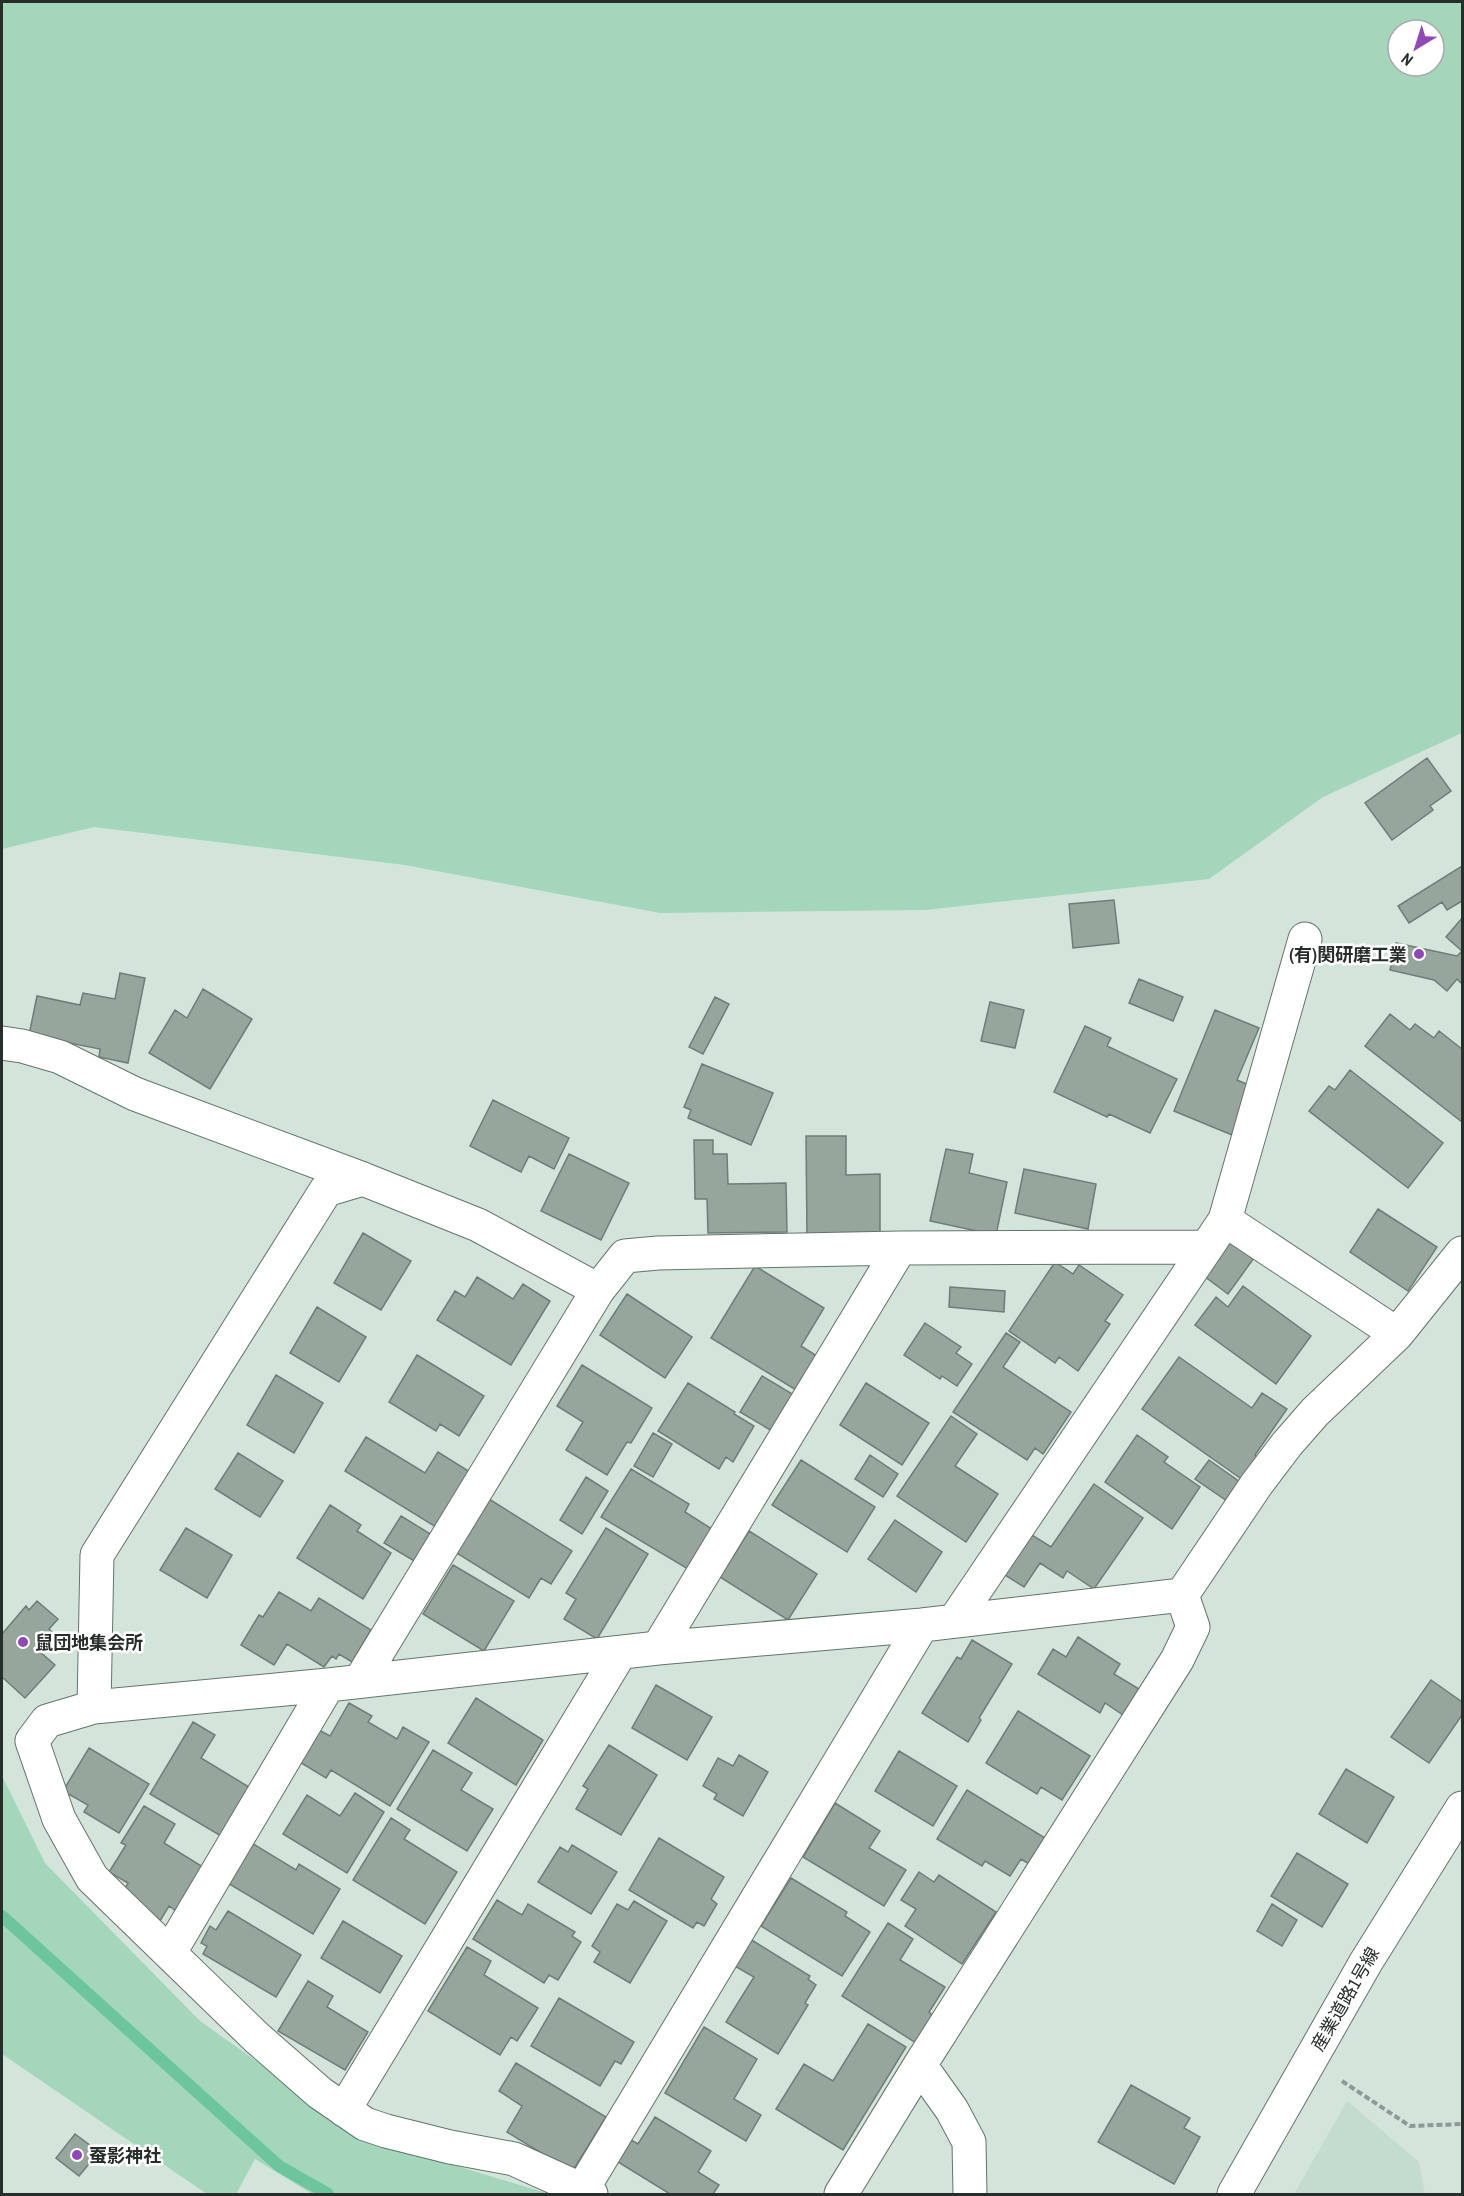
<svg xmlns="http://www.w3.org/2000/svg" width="1464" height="2196" viewBox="0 0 1464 2196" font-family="'Archivo Narrow','Noto Sans JP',sans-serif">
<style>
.built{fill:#c3dcce}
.green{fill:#a3d6bb;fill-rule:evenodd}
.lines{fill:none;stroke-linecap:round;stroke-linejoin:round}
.stream{stroke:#6cc59c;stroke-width:12}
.building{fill:#96a69d;stroke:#6e7e76;stroke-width:1.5}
.minor-casing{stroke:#64746b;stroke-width:35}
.path{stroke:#8d9a93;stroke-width:4;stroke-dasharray:6 3;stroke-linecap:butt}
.minor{stroke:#fff;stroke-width:33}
.poi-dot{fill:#9247b9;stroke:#fff;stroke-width:2}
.labels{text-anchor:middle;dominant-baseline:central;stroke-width:5;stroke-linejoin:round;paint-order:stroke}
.poi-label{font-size:18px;font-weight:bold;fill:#272d2a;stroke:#fff;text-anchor:start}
.street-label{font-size:18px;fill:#272d2a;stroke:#fff}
</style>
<rect width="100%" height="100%" fill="#d3e5db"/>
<!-- built -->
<path class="built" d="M1347 2101 1419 2162 1425 2194H1294Z"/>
<!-- green -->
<path class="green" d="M2 2H1462V733L1323 797 1209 879 925 910 660 913 405 865 94 827 2 849ZM1398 30H1434V66H1398Z
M2 1776 45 1863 200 2021 366 2139 550 2194H312L255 2159 236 2194H207L2 2054Z"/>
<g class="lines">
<!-- stream -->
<path class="stream" d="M2 1916 279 2166 328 2194"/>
</g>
<!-- building -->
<path class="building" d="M1427 758 1451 791 1430 806 1433 810 1392 840 1365 803Z
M1462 866V901L1447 910 1442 902 1409 923 1398 906Z
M1114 900 1119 943 1073 948 1069 904Z
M1462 918V984L1457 979 1447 991 1434 980 1390 970 1396 943 1457 956 1462 951 1446 937Z
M120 973 145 978 128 1063 99 1057 100 1049 29 1035 37 996 80 1005 83 993 115 999Z
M1139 979 1183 997 1173 1021 1129 1003Z
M203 989 252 1019 210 1089 149 1053 175 1010 187 1018Z
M715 997 729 1004 703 1054 689 1047Z
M990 1002 1024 1010 1015 1048 981 1041Z
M1215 1010 1259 1028 1237 1080 1251 1086 1232 1135 1174 1111Z
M1390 1014 1410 1030 1415 1024 1434 1038 1439 1031 1462 1049V1122L1365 1046Z
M1085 1026 1111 1038 1107 1046 1177 1079 1150 1133 1109 1114 1107 1117 1054 1092Z
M702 1064 773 1093 751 1145 688 1118 691 1110 684 1107Z
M1350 1070 1443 1143 1408 1188 1309 1111 1329 1086 1335 1090Z
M493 1100 569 1138 554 1169 529 1156 521 1172 470 1146Z
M806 1136H846V1175L880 1174V1235L807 1236Z
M694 1140H713V1154H727L728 1184 786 1183 787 1232 708 1233 707 1199H695Z
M946 1149 973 1154 969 1173 1007 1182 996 1235 930 1221Z
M569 1154 629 1183 601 1240 541 1211Z
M1024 1169 1096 1184 1088 1229 1015 1213Z
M1378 1209 1437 1247 1408 1291 1350 1252Z
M363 1233 411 1261 381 1310 334 1283Z
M1229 1240 1254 1258 1228 1294 1204 1276Z
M1055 1262 1073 1274 1079 1265 1123 1295 1105 1321 1110 1324 1078 1371 1059 1357 1055 1363 1009 1331Z
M755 1266 824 1308 801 1346 817 1356 796 1390 711 1338Z
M477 1277 513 1299 523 1284 550 1301 511 1365 437 1320 455 1291 465 1297Z
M1243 1286 1311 1336 1276 1384 1195 1325 1216 1297 1228 1307Z
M950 1287 1005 1291 1004 1312 949 1307Z
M627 1294 692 1337 665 1378 600 1335Z
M317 1307 366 1337 339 1382 290 1353Z
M925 1323 961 1347 956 1353 972 1364 957 1386 942 1376 940 1379 904 1355Z
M1006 1333 1020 1342 1003 1367 1071 1412 1043 1454 1035 1448 1027 1460 953 1412Z
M417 1355 484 1396 459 1436 440 1424 436 1431 389 1402Z
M1179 1357 1252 1408 1262 1393 1287 1409 1255 1455 1258 1458 1243 1480 1142 1409Z
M582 1365 652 1408 631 1443 627 1442 607 1475 566 1450 583 1422 557 1406Z
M276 1375 323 1403 294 1453 247 1425Z
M762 1376 794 1395 772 1431 740 1412Z
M688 1383 735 1412 734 1414 754 1426 733 1462 726 1457 719 1469 658 1431Z
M866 1383 929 1423 902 1465 840 1425Z
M951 1416 977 1434 955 1466 998 1494 966 1542 897 1496Z
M653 1433 672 1444 653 1477 634 1466Z
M1137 1435 1168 1457 1164 1462 1200 1487 1172 1529 1105 1482Z
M366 1437 425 1473 438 1452 470 1472 436 1527 345 1471Z
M238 1453 283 1481 260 1517 215 1489Z
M870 1455 898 1474 883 1497 855 1479Z
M801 1460 875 1507 847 1552 772 1505Z
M1209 1460 1240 1482 1227 1501 1195 1479Z
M631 1469 689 1504 685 1512 712 1529 688 1569 601 1517Z
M586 1477 608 1491 582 1534 560 1520Z
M1094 1484 1143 1518 1094 1589 1067 1571 1063 1578 1040 1563 1024 1587 1005 1575 1032 1535 1051 1547Z
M489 1499 572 1551 551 1584 541 1578 529 1598 455 1552Z
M330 1505 361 1525 357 1531 391 1553 363 1599 297 1558Z
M401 1516 432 1535 416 1562 384 1543Z
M895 1520 942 1552 916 1592 868 1559Z
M186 1528 232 1555 207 1598 160 1570Z
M606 1528 648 1554 597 1639 564 1619 576 1599 566 1593Z
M749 1531 817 1574 788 1620 720 1577Z
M453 1565 514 1601 484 1651 423 1614Z
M279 1592 311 1611 319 1598 371 1630 352 1662 339 1654 336 1659 332 1656 324 1667 287 1644 274 1665 241 1645 259 1615 263 1617Z
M37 1601 58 1619 49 1629 53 1633 38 1650 55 1665 25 1698 2 1677V1634L26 1606 29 1610Z
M1078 1637 1120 1664 1114 1674 1139 1689 1123 1715 1105 1703 1100 1713 1038 1674 1053 1649 1066 1657Z
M972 1640 1012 1664 979 1718 981 1720 968 1742 922 1713 957 1657 961 1659Z
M1431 1680 1462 1702V1715L1429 1763 1391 1737Z
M656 1685 712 1717 687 1760 632 1728Z
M476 1698 543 1740 516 1785 448 1743Z
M349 1703 372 1716 368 1722 397 1739 403 1727 429 1742 390 1806 331 1770 326 1778 298 1761 317 1729 330 1736Z
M1018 1711 1090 1756 1062 1800 1041 1787 1037 1794 986 1763Z
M193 1722 215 1735 201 1758 249 1787 221 1836 150 1794Z
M609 1745 657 1775 621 1835 576 1809 588 1789 583 1786Z
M89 1748 149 1784 119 1833 84 1812 88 1805 63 1791Z
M433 1750 472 1773 461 1790 493 1809 467 1851 397 1809Z
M899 1751 957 1786 933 1826 875 1791Z
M739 1755 768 1772 743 1816 714 1799 717 1794 703 1786 718 1758 733 1766Z
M1346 1769 1394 1797 1367 1843 1319 1814Z
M967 1790 1045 1838 1029 1864 1021 1859 1010 1876 985 1861 982 1866 937 1839Z
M355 1793 384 1812 347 1873 283 1834 307 1795 340 1816Z
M835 1803 880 1831 869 1848 906 1870 884 1906 803 1857Z
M144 1806 175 1824 164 1843 203 1867 176 1911 169 1906 160 1921 151 1915 124 1890 128 1883 109 1872 126 1845 121 1843Z
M391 1818 410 1830 404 1839 457 1872 425 1924 353 1880Z
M659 1838 724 1877 711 1899 717 1904 704 1926 697 1922 693 1928 629 1890Z
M250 1842 296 1870 299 1864 340 1889 313 1934 226 1882Z
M572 1845 617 1872 591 1914 538 1882 560 1847 568 1852Z
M1297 1853 1348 1884 1322 1927 1271 1896Z
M919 1872 934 1882 939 1875 996 1912 962 1964 905 1926 916 1909 901 1900Z
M791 1878 847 1912 845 1916 870 1932 842 1976 761 1926Z
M497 1900 522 1915 528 1904 575 1932 572 1936 581 1942 558 1980 549 1975 544 1983 473 1939Z
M634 1901 667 1921 630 1983 594 1962 600 1952 592 1946 617 1904 628 1910Z
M1272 1904 1297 1920 1282 1946 1257 1931Z
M228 1911 301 1955 276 1997 203 1954 207 1946 201 1943 210 1926 216 1930Z
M343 1921 402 1956 380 1993 321 1958Z
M888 1923 913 1939 900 1960 945 1987 929 2012 933 2016 916 2043 842 1996Z
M750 1939 810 1976 808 1979 816 1985 805 2003 808 2005 778 2054 726 2022 754 1977 733 1965Z
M467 1947 491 1961 484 1975 538 2008 517 2041 511 2037 500 2055 428 2011Z
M308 1981 333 1996 327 2007 368 2032 345 2070 278 2031Z
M559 1998 634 2042 621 2064 615 2061 600 2086 531 2046Z
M868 2024 906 2047 843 2150 776 2109 804 2064 833 2081Z
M704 2027 757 2059 734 2099 761 2115 746 2141 665 2093Z
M516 2063 606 2117 572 2172 507 2132 522 2106 499 2091Z
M1131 2085 1190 2118 1184 2128 1200 2137 1174 2184 1098 2142Z
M655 2117 711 2151 698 2172 719 2185 713 2194H670L618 2162 631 2140 638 2144Z
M75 2134 99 2152 79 2176 56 2158Z"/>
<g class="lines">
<defs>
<path id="minor" d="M2 1043 22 1046 60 1057 135 1094 363 1179
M1225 1220 1305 939
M1182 1595 1256 1485 1287 1444 1315 1412 1397 1334 1462 1253
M955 1620 1207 1247
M658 1648 900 1248
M360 1681 598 1290
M94 1707 97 1555 326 1190 363 1179 478 1225 598 1290 625 1256 658 1253 900 1248 1207 1247 1225 1220 1397 1334
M170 1952 328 1685
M920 2065 952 2110 969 2142 970 2194
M344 2110 620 1653
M582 2190 922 1625
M591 2194 514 2159 450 2147 386 2131 365 2124 320 2093 257 2038 92 1878 59 1819 32 1741 47 1721 94 1707 328 1685 658 1648 922 1625 1182 1595
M841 2194 920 2065 1177 1660 1193 1627 1182 1595
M1234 2194 1366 1962 1462 1808"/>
</defs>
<!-- minor casing -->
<use href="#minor" class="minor-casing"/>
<!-- path -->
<path class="path" d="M1342 2081 1410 2126 1462 2124"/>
<!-- minor -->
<use href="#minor" class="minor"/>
</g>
<!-- markers -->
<g class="poi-dot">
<circle cx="1419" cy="954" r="6"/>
<circle cx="23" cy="1642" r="6"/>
<circle cx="77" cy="2155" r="6"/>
</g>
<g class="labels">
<!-- poi labels -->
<g class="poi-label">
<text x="1407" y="954" text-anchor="end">(有)関研磨工業</text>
<text x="35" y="1642">鼠団地集会所</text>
<text x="89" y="2155">蚕影神社</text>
</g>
<!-- street labels -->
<g class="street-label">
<text transform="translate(1345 1999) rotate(-60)">産業道路1号線</text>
</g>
</g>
<!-- border -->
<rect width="1464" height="2196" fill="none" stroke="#272d2a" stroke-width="6"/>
<!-- north arrow -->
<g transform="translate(1416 48) rotate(218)"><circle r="28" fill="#ffffff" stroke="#a9abaa" stroke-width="1.5"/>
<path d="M0-4.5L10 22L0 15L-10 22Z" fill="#9247b9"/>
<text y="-9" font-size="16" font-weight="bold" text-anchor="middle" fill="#272d2a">N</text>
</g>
</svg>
